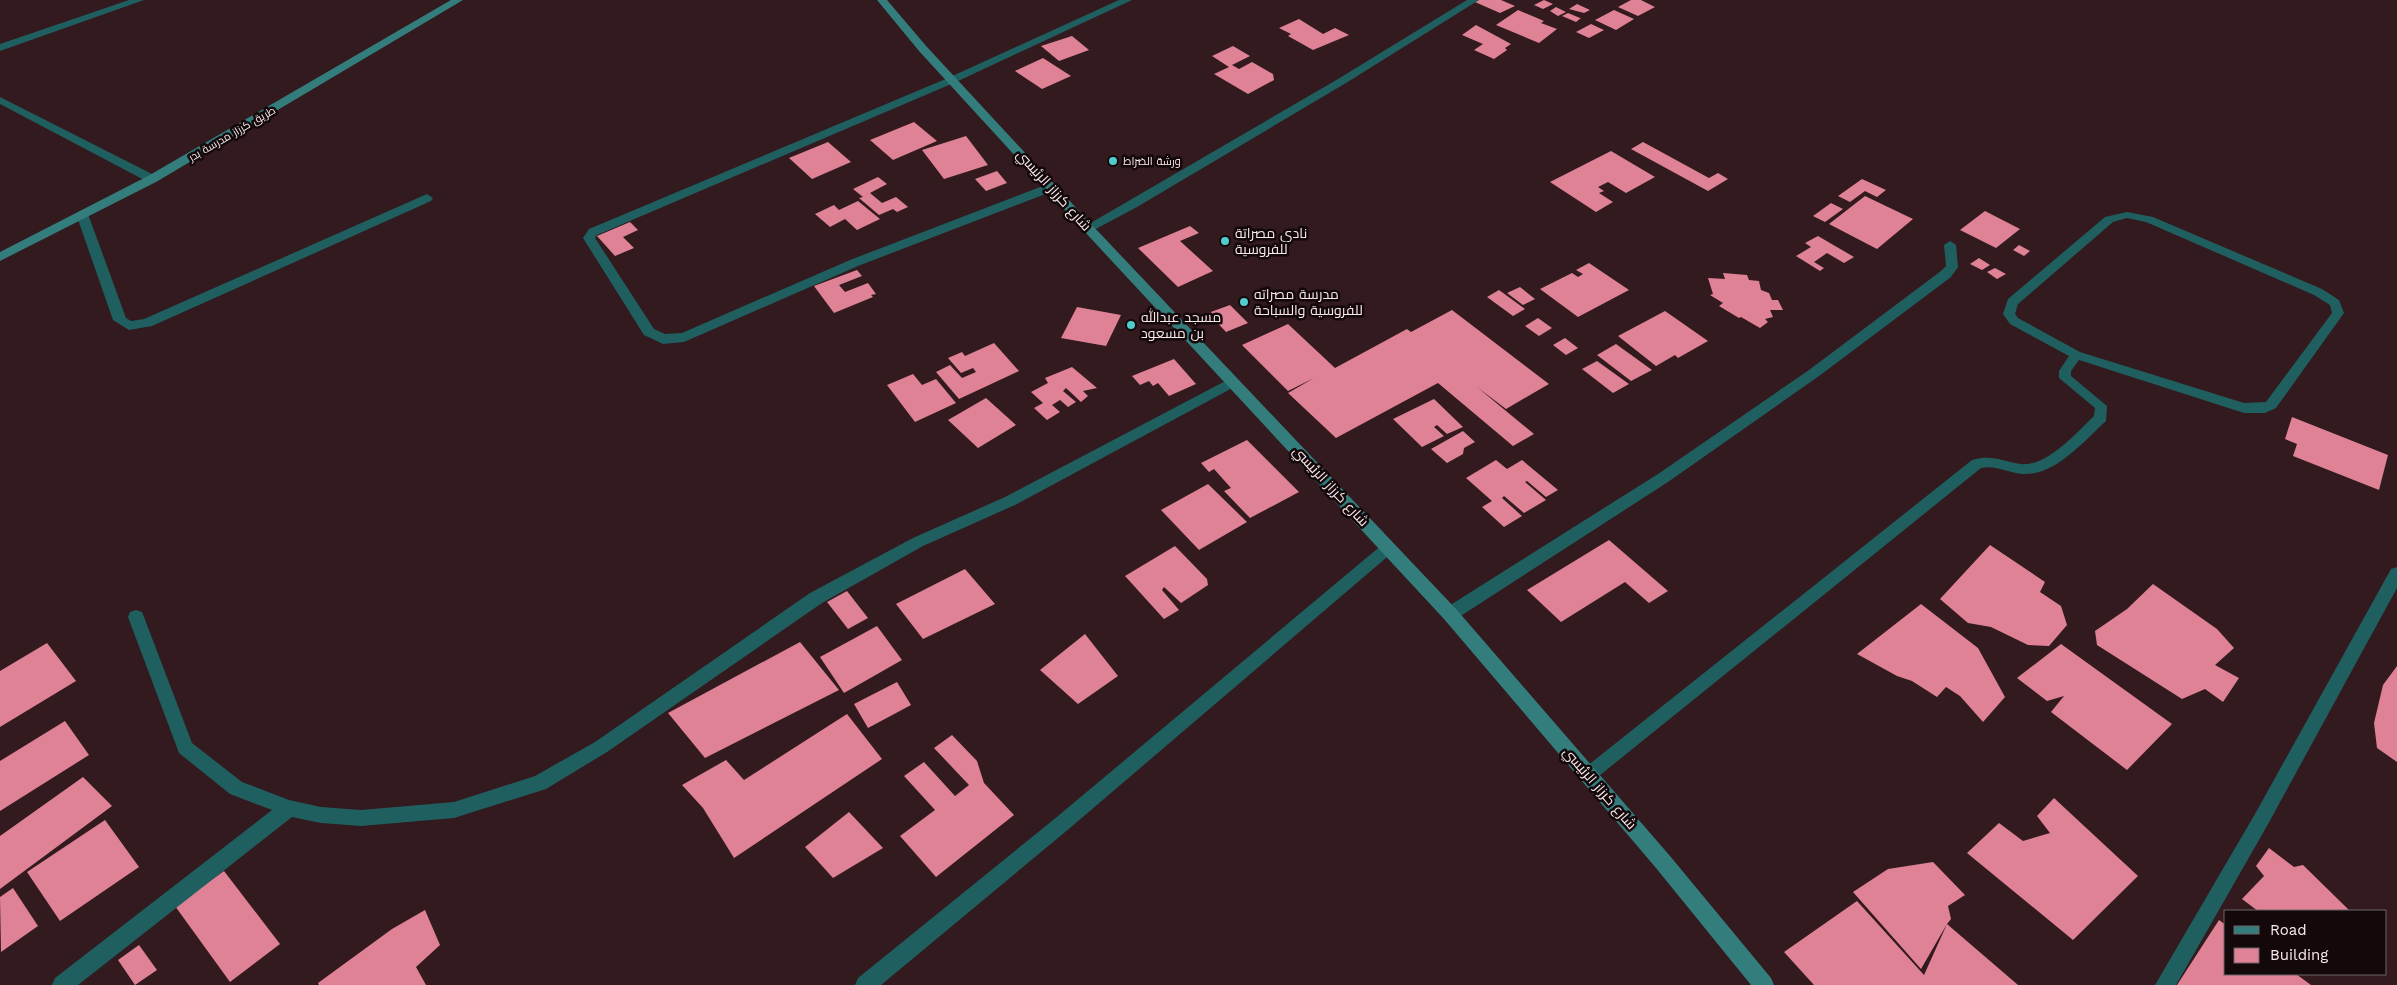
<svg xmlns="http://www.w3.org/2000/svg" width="2397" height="985" viewBox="0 0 2397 985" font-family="'Work Sans',Cairo,sans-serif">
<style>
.building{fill:#df8296}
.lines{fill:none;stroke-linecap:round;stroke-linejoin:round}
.lane{fill:#1f5f5f;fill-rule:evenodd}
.street{fill:#1f5f5f;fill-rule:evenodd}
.secondary{fill:#347d7d;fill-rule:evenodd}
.poi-dot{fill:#52cdcd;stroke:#13080a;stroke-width:2}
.labels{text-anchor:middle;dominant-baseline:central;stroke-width:5;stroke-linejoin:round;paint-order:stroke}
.far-street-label{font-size:11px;fill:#fae9ec;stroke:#13080a}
.far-poi-label{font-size:11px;fill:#fae9ec;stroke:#13080a;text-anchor:start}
.street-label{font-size:14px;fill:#fae9ec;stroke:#13080a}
.poi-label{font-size:14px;fill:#fae9ec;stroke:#13080a;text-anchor:start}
</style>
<rect width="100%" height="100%" fill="#321a1f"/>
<!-- building -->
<path class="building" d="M1479 0H1501L1515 6 1500 13 1475 2Z
M1544 0 1553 4 1543 9 1534 5Z
M1631 0H1641L1655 7 1638 16 1618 7Z
M1577 4 1590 10 1584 13 1569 9Z
M1556 7 1566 12 1558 16 1550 11Z
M1518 10 1544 21 1541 23 1557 29 1539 43 1496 25Z
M1614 10 1634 19 1616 30 1595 20Z
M1568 13 1580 18H1581L1576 22 1562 16Z
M1299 19 1323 34 1335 28 1349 35 1313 50 1288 36 1291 34 1279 28Z
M1591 24 1604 30 1589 38 1576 32Z
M1476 25 1511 44 1505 48 1507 50 1494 59 1474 50 1483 44 1462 35Z
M1072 36 1089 50 1059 61 1041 46Z
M1233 46 1250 56 1232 65 1239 69 1252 62 1273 74 1274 80 1248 94 1214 74 1229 67 1212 56Z
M1043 58 1071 76 1042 89 1015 71Z
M914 122 937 141 893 160 870 140Z
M966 136 988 165 944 179 922 150Z
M828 142 851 162 812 179 789 158Z
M1643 142 1709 178 1718 173 1728 179 1708 191 1631 149Z
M1611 151 1655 177 1626 193 1608 182 1598 187 1604 191 1599 193 1613 202 1596 212 1550 182Z
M997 171 1007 183 986 191 975 179Z
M878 177 887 184 870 193 882 203 896 197 908 207 897 212 893 209 879 215 859 198 863 197 853 189Z
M1862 179 1886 190 1877 197 1865 191 1850 202 1838 196Z
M1865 196 1913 219 1877 249 1829 224Z
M858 201 880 219 857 230 845 219 830 227 815 214 834 205 839 210Z
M1831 203 1843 209 1825 222 1813 216Z
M1985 211 2020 229 1996 248 1960 230Z
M630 222 638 230 623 237 634 248 615 256 597 236Z
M1190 226 1199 233 1180 241 1213 271 1178 287 1138 248Z
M1818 236 1854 257 1844 263 1827 253 1814 262 1824 268 1820 271 1796 256 1811 247 1805 243Z
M2019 245 2030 251 2024 256 2013 250Z
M1979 258 1990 265 1982 270 1970 264Z
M1589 263 1629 290 1578 317 1540 289 1572 273 1578 277 1583 274 1576 270Z
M1995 268 2006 274 1997 279 1987 272Z
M857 270 862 276 839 285 845 292 868 283 876 294 871 295 873 297 834 313 814 286Z
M1723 273 1747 275 1749 280 1759 281 1761 290 1769 293 1772 300H1778L1783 310H1770L1773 317 1765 319 1768 322 1760 328 1741 317 1739 318 1719 306 1723 303 1710 295 1713 294 1708 278 1725 279Z
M1520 287 1535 299 1523 305 1507 293Z
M1499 290 1525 309 1513 316 1487 297Z
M1230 305 1248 323 1226 332 1208 313Z
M1077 307 1121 315 1106 346 1061 338Z
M1452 310 1549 384 1506 409 1477 387 1534 434 1513 446 1438 383 1336 438 1288 393 1314 378 1288 391 1242 345 1288 324 1335 368 1407 329 1411 332Z
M1665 311 1708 341 1678 358 1675 355 1656 366 1618 336Z
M1538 318 1552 328 1539 336 1525 326Z
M1565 338 1578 348 1566 355 1553 345Z
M994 343 1019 371 959 399 936 372 950 365 962 378 976 372 973 368 961 373 948 358 962 352 965 356Z
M1616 344 1652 370 1631 381 1597 355Z
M1174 359 1196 384 1169 396 1158 383 1153 386 1149 381 1140 385 1132 376Z
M1597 361 1629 384 1613 393 1582 369Z
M1072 367 1097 388 1083 391 1088 396 1081 402 1066 388 1063 391 1076 402 1068 407 1060 400 1052 405 1060 412 1047 420 1034 408 1043 403 1031 392 1048 383 1045 378Z
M913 374 922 385 936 379 956 403 915 422 887 385Z
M986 398 1016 425 978 448 948 420Z
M1434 399 1463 427 1447 434 1437 425 1434 427 1444 436 1422 447 1393 419Z
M2292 417 2388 455 2379 490 2293 456 2297 444 2285 439Z
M1463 431 1475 442 1464 448 1463 454 1447 463 1431 449Z
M1247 440 1299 492 1250 518 1224 491 1231 488 1214 469 1209 472 1201 463Z
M1496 460 1507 469 1522 460 1558 490 1546 497 1527 481 1525 482 1546 500 1524 513 1504 496 1502 498 1522 516 1504 527 1482 507 1492 501 1466 478Z
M1208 484 1247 522 1199 550 1161 510Z
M1609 540 1668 591 1649 603 1625 582 1561 622 1527 590Z
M1990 545 2045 582 2040 592 2061 606 2067 625 2049 646 2028 645 1991 627 1968 623 1940 599Z
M1175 546 1207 579 1208 585 1181 603 1164 587 1162 590 1179 610 1164 619 1125 576Z
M965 569 995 604 923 639 896 604Z
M2153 584 2217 629 2234 648 2215 665 2239 678 2223 702 2205 689 2182 699 2097 645 2095 631 2127 609Z
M847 591 868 618 848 629 827 602Z
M1921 604 1978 648 2005 697 1983 722 1960 696 1946 687 1937 697 1912 681 1897 676 1857 654Z
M877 626 902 660 844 693 820 657Z
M1085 634 1118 676 1078 704 1040 670Z
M800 642 839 690 705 758 668 713Z
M47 643 76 681 0 727V671Z
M2061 644 2172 724 2127 770 2051 712 2064 696 2047 701 2017 678Z
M2397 666V762L2377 748 2374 723 2383 685Z
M897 682 911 705 868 728 854 704Z
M847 714 882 759 734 858 703 808 682 785 726 760 744 780Z
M65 721 89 755 0 811V761Z
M952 735 977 761 984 783 1014 815 936 877 900 836 935 810 904 776 924 762 955 796 969 785 934 748Z
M83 777 112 806 0 889V836Z
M2054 798 2138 876 2073 940 1967 853 1999 823 2023 841 2050 833 2037 816Z
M849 812 883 848 833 878 805 847Z
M105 820 139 867 60 921 27 872Z
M2269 848 2294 867 2303 865 2350 911H2258L2242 899 2264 876 2256 866Z
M1933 862 1965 895 1948 906 1951 919 1947 924 2018 985H1814L1784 952 1857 901 1924 975 1947 924 1921 969 1853 892 1888 869Z
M224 871 280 944 230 982 175 906Z
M13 888 38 926 1 952 0 897Z
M425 910 440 945 416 967 426 985H319L318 983 392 929Z
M2219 920 2226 925V974H2296L2311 985H2177Z
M139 945 157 970 135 985 118 960Z"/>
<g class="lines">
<!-- lane -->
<path class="lane" d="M2127 212 2153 217 2322 289 2339 300 2344 313 2276 408 2265 413H2244L2079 360 2071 371V376L2107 406 2106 421C2084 441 2055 476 2023 474 2008 473 1997 465 1981 468L1594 780 1588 782 1582 780 1580 775 1582 770 1972 460C1994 454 2002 462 2021 464 2047 467 2077 432 2094 416L2095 408 2059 378V371L2069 356 2010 324 2003 314 2008 299 2105 217ZM2127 218 2146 222 2314 295 2330 305 2332 313 2266 402 2244 403 2080 352 2018 318 2015 314 2018 304 2113 222Z"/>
<!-- street -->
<path class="street" d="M129 0H144L0 51V44Z
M1119 0H1132L956 82 597 235 595 238 654 329 665 334 682 333 850 260 1048 184H1056L1058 187 1056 190 858 266 684 342 663 344 644 335 583 238 589 229 948 78Z
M1467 0H1479L1346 83 1137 207 1092 231H1084L1082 228 1338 79Z
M0 97 156 176 158 179 156 182H148L0 104Z
M427 194 433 198 431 201 152 326 129 330 113 320 76 214 82 210 88 214 126 318 131 321 144 319Z
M1950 241 1956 245 1958 267 1951 277 1819 376 1668 482 1456 619 1450 621 1444 619 1442 614 1444 609 1658 474 1809 370 1941 271 1946 266 1944 245Z
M1233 377 1240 382 1238 385 1015 505 923 546 822 603 607 752 546 789 454 818 361 826 321 823 292 817 78 985H52L55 978 272 810 230 794 179 753 128 617 130 612 136 610 142 612 144 617 192 743 242 782 289 800 321 807 361 810 454 802 535 776 595 742 810 593 913 538 1005 497Z
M1388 542 1393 544 1396 548 1393 552 1070 828 881 985H855L858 978 1058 816 1383 544Z
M2397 567V588L2267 826 2176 985H2155L2255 814 2391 569Z"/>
<!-- secondary -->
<path class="secondary" d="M451 0H463L156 182 0 261V252L148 176Z
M877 0H887L927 47 1092 225 1456 609 1670 856 1771 978 1774 985H1751L1656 868 1444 619 1084 231 919 51Z"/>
</g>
<!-- markers -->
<g class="poi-dot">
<circle cx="1113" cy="161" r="5"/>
<circle cx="1225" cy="241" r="5"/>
<circle cx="1244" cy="302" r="5"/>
<circle cx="1131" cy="325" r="5"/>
</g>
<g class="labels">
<!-- far-street labels -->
<g class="far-street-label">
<text transform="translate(232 134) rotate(-30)">طريق كرزاز مدرسة بدر</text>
</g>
<!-- far-poi labels -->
<g class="far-poi-label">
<text x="1123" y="161">ورشة الضراط</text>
</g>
<!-- street labels -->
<g class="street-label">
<text transform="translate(1054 190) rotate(48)">شارع كرزاز الرئيسي</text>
<text transform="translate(1331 486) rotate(47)">شارع كرزاز الرئيسي</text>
<text transform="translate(1600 788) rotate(49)">شارع كرزاز الرئيسي</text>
</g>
<!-- poi labels -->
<g class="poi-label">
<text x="1235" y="233">نادي مصراتة<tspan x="1235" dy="16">للفروسية</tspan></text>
<text x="1254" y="294">مدرسة مصراته<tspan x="1254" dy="16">للفروسية والسباحة</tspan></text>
<text x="1141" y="317">مسجد عبدالله<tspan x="1141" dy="16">بن مسعود</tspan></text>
</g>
</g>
<!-- legend -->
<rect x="2224" y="910" width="162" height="65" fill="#13080a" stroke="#6f6264"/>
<rect x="2234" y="926" width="25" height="8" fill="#347d7d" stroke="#6f6264"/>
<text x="2270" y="935" font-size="15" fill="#fae9ec">Road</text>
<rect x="2234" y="948" width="25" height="15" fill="#df8296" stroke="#6f6264"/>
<text x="2270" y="960" font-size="15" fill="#fae9ec">Building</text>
</svg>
